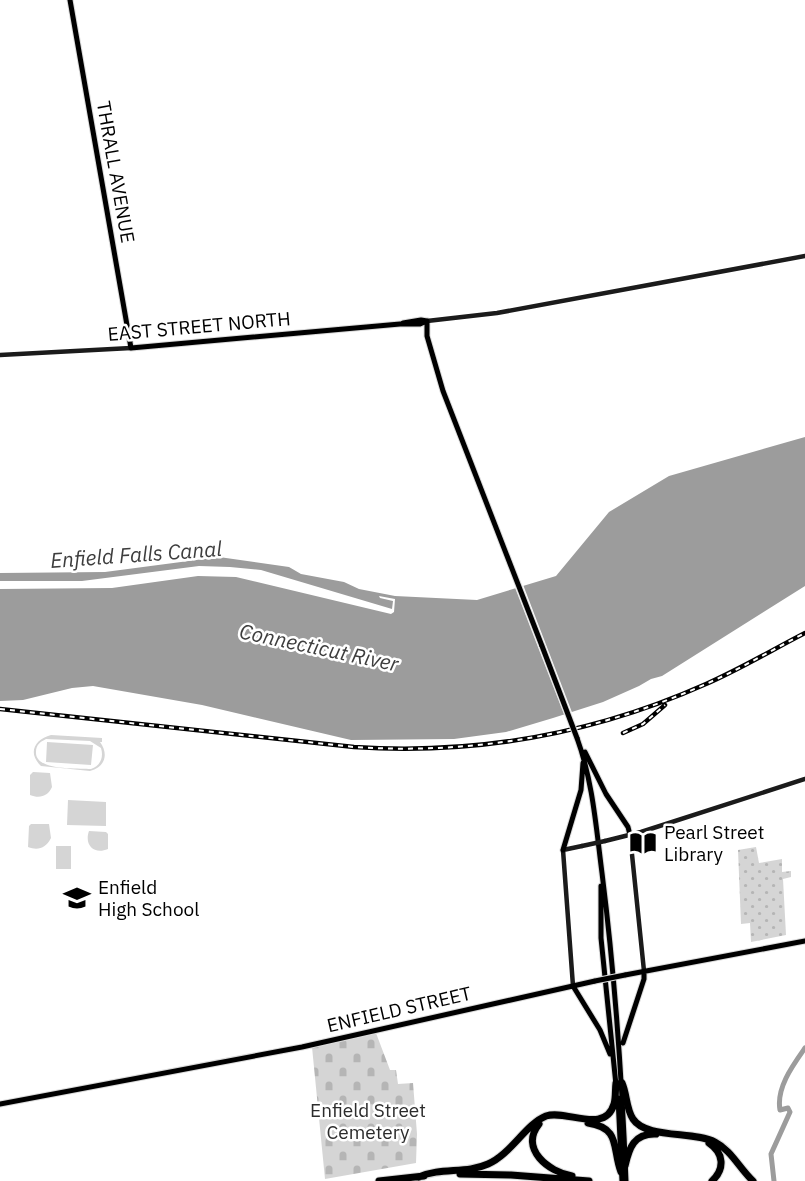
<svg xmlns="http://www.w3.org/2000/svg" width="805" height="1181" viewBox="0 0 805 1181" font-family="'IBM Plex Sans',sans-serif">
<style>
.cemetery{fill:url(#cemetery-stones)}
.park{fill:url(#park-dots)}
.garden{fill:#d5d5d5;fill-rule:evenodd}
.water{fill:#9c9c9c}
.pier{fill:#fff}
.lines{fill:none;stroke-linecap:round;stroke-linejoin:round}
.river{stroke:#9c9c9c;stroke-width:5}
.primary-casing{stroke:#dbdbdb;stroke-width:7}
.highway-casing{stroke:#dbdbdb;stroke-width:9}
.secondary{stroke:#1b1b1b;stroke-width:4.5}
.primary{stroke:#000;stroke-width:5}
.highway{stroke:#000;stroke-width:7}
.rail-casing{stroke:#000;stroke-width:4.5}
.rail{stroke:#fff;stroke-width:2;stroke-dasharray:5;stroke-linecap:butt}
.primary-bridge-casing{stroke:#dbdbdb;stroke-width:7;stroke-linecap:butt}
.secondary-bridge{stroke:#1b1b1b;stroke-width:4.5}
.primary-bridge{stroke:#000;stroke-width:5}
.labels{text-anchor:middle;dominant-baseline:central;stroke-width:5;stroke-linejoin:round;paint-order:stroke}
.street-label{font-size:19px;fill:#000;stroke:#fff}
.poi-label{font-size:19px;fill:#000;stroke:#fff;text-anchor:start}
.park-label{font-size:19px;fill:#2c2c2c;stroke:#fff}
.water-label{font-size:21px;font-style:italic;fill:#3d3d3d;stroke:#fff}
</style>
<defs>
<pattern id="cemetery-stones" width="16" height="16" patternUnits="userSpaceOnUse" patternTransform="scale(1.75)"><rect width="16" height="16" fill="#d5d5d5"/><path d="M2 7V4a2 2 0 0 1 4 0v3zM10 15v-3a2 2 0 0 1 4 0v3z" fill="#b5b5b5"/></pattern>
<pattern id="park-dots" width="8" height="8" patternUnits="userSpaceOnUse" patternTransform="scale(1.75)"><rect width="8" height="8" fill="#d5d5d5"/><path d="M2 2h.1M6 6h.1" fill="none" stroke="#b5b5b5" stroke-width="1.8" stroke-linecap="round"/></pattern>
</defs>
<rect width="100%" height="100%" fill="#fff"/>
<!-- cemetery -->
<path class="cemetery" d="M376 1033 390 1070H396L398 1084 413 1083 417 1134 416 1163 325 1179 312 1047Z"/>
<!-- park -->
<path class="park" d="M756 847 759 863 782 859V872L791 871V877L783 879 786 935 751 942 750 923 741 924 738 850Z"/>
<!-- garden -->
<path class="garden" d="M51 735 102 738V742H100C109 754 105 767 90 771L41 766C27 753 35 739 51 735ZM46 739 90 741 101 748C104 758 100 766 91 769 77 768 35 771 36 752 36 745 40 742 46 739Z
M47 742 93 745 91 765 46 762Z
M33 772 50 773 52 787C48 796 40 799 30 795V775Z
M68 800 106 802V826L67 825Z
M31 824H49L51 838C46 848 38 851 28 847L29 826Z
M89 831 106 832 108 834V849C94 855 84 845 89 831Z
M56 846H71V869H56Z"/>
<!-- water -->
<path class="water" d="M805 437V586L662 676 651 679 639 686 603 702 553 718 506 732 454 739 351 740 202 705 93 686 72 688 23 700 0 701V589L112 588 198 576 236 577 391 614 394 612 395 599 379 596 380 598 393 601 392 609 261 570 230 567 199 566 82 581H0V573L105 572 219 557 289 567 301 574 344 582 359 589 395 596 477 600 556 576 609 512 669 476Z"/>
<!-- pier -->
<path class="pier" d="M522 582 573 715 565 717 514 585Z"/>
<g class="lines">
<!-- river -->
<path class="river" d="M774 1181 771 1154 790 1112 788 1108 780 1110C776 1088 793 1065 805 1048"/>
<defs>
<path id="primary" d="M70 0 131 348 400 324H420L427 321
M427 321V336L443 391 542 646
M403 323 421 320 427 321
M577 738C593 782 596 827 602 873 615 976 622 1078 626 1181
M585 752 606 794 628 827 630 835
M563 850 581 790 583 763
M601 886V938L616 1085
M625 975 805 941
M573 986 600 1030 610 1054
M623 1043 644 979V971
M618 1098 622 1181
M0 1104 302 1047 595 981"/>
<path id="highway" d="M622 1083C627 1094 626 1109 633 1119 646 1139 694 1131 715 1142 731 1150 740 1169 753 1181
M588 1123C621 1128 612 1148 621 1172
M539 1124C519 1149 549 1172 572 1176
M709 1143C724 1153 725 1169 712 1181
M625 1166C629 1148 634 1133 656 1134
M460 1174 511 1175 589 1181
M419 1177C441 1167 466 1174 488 1164 511 1154 526 1124 546 1116 566 1109 605 1135 614 1104 616 1098 615 1090 616 1083
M379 1181 424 1176"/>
</defs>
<!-- primary casing -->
<use href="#primary" class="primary-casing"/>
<!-- highway casing -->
<use href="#highway" class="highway-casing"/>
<!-- secondary -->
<path class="secondary" d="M427 321 497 313 805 256
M0 355 131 348
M630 835 644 971
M605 841 641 832 805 779
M573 986 563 850 582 846"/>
<!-- primary -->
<use href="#primary" class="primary"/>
<!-- highway -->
<use href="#highway" class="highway"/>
<defs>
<path id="rail" d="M0 709 354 747C476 755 594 734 706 684 740 669 772 650 805 633
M623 733 643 724 665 705"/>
</defs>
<!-- rail casing -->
<use href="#rail" class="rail-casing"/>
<!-- rail -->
<use href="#rail" class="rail"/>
<defs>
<path id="primary-bridge" d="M542 646 577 738
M595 981 625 975"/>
</defs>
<!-- primary-bridge casing -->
<use href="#primary-bridge" class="primary-bridge-casing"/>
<!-- secondary-bridge -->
<path class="secondary-bridge" d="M582 846 605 841"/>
<!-- primary-bridge -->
<use href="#primary-bridge" class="primary-bridge"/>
</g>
<!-- icons -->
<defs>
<symbol id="library-bare" viewBox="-9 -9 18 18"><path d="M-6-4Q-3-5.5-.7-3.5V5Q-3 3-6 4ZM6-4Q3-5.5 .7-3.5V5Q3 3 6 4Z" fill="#000" stroke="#fff" stroke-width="2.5" paint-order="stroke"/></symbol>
<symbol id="school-bare" viewBox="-9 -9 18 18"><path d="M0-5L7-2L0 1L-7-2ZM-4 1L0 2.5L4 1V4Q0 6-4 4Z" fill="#000" stroke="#fff" stroke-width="2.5" paint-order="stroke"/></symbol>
</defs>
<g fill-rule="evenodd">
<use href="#library-bare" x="624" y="824" width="38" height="38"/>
<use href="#school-bare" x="58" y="879" width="38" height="38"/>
</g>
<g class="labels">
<!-- street labels -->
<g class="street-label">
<text transform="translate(116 172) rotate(80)">THRALL AVENUE</text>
<text transform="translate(199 326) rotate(-5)">EAST STREET NORTH</text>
<text transform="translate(399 1009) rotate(-13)">ENFIELD STREET</text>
</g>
<!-- poi labels -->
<g class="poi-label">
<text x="664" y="832">Pearl Street<tspan x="664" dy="22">Library</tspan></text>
<text x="98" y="887">Enfield<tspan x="98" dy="22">High School</tspan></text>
</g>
<!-- park labels -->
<g class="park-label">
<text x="368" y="1110">Enfield Street<tspan x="368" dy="22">Cemetery</tspan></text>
</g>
<!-- water labels -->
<g class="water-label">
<text transform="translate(136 554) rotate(-4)">Enfield Falls Canal</text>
<text transform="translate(319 647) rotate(12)">Connecticut River</text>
</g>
</g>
</svg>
